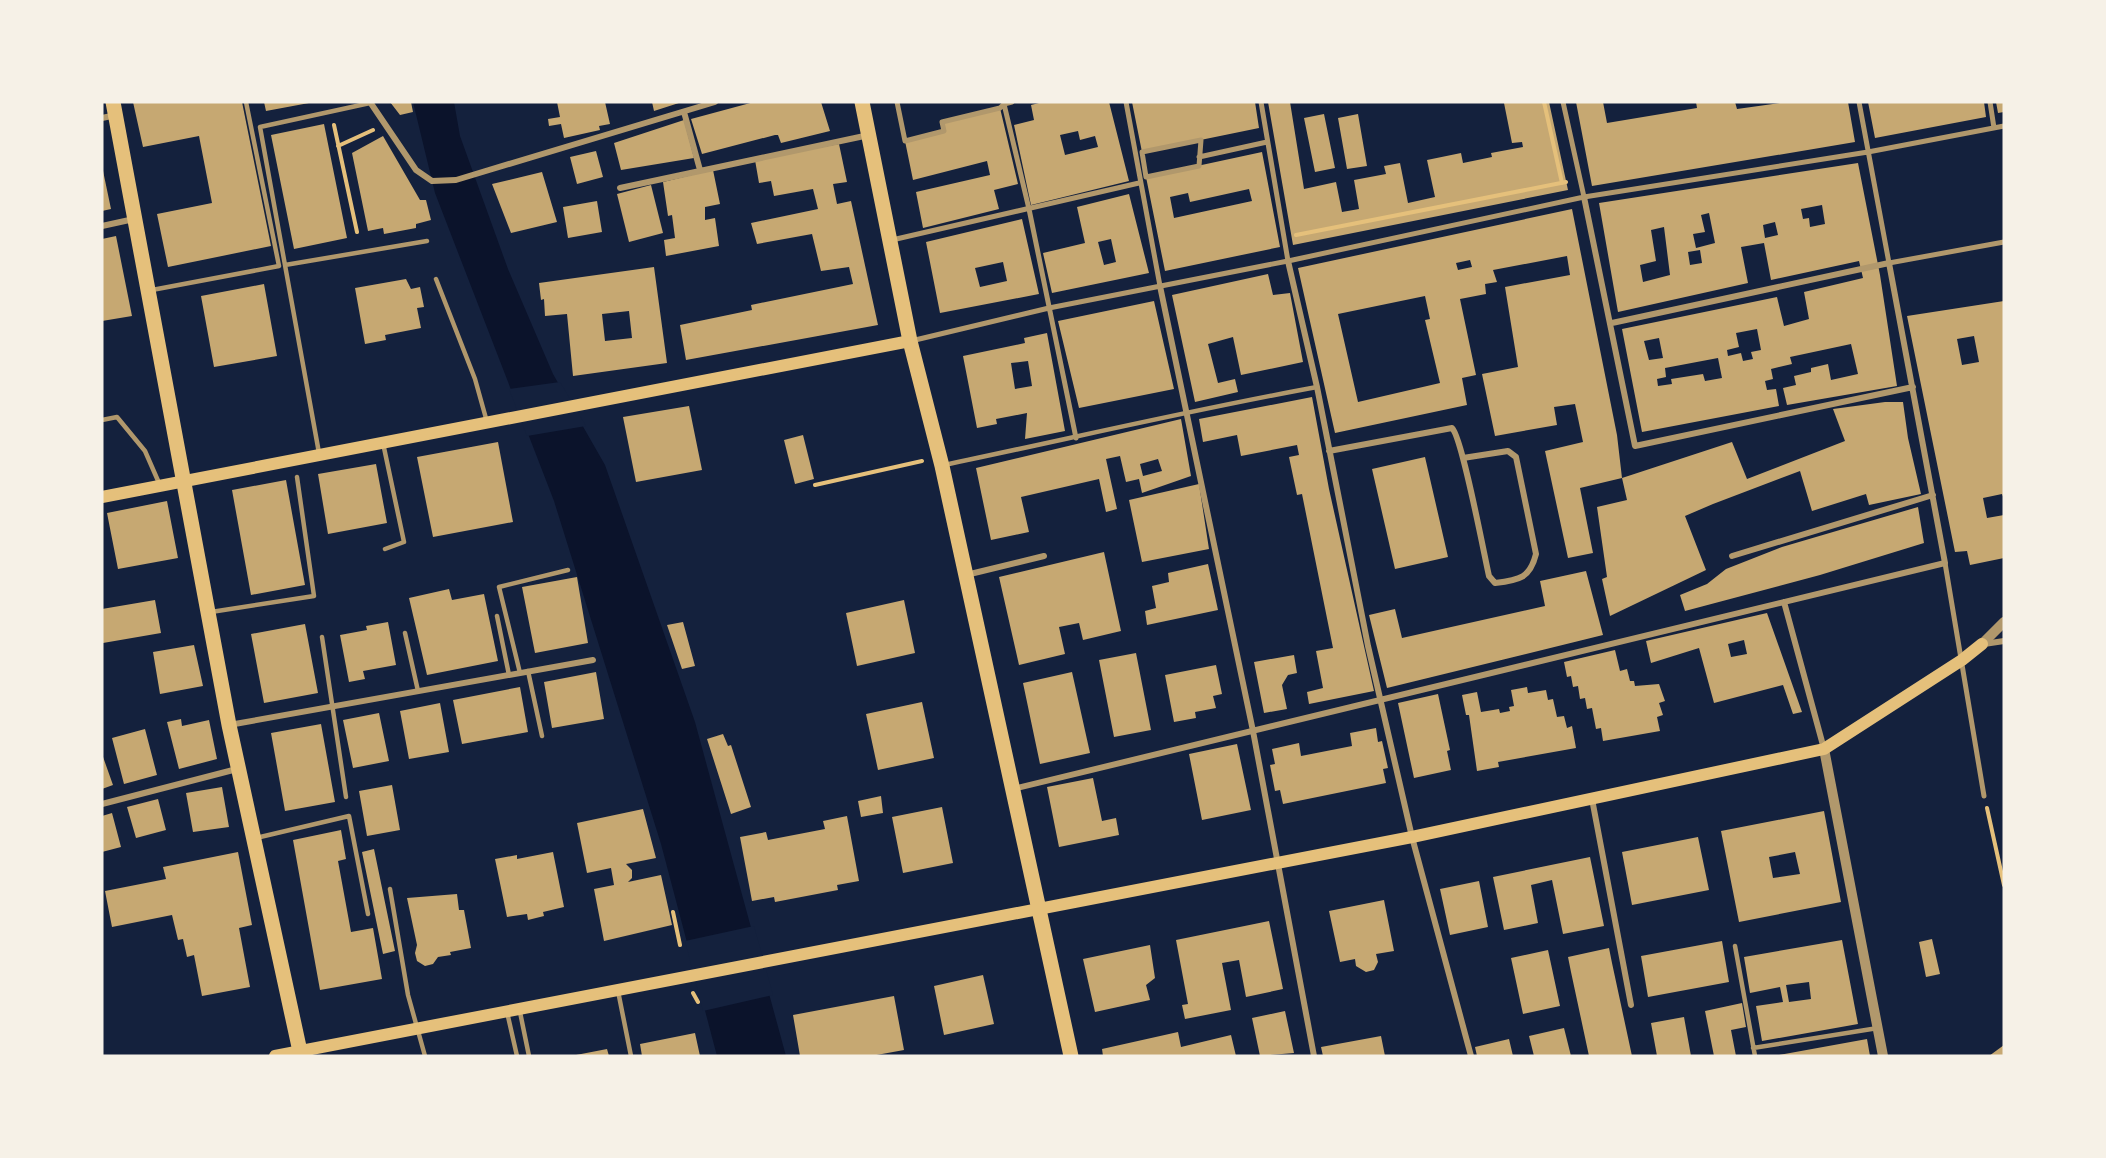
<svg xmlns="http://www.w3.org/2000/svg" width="2106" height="1158" viewBox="0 0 2106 1158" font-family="'Fira Sans Condensed',sans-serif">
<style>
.water{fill:#0b132b}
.pier{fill:#14213d}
.building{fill:#c6a872;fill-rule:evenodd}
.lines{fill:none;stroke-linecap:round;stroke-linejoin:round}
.path{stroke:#e5c07b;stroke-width:4}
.service{stroke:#b1986c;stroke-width:4.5}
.pedestrian{stroke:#b1986c;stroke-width:5}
.minor{stroke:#b1986c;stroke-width:6}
.tertiary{stroke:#b1986c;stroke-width:10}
.secondary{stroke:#e5c07b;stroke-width:12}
.primary{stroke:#e5c07b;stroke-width:15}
</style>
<rect width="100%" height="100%" fill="#14213d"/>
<!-- water -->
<path class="water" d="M413 102H454L460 136 508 269 553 374 605 465 695 722 786 1056H717L661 844 554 501 435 193Z"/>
<!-- pier -->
<path class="pier" d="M560 382 586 426 527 436 509 389Z
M754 926 773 995 703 1011 685 941Z"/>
<!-- building -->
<path class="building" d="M133 102H242L271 246 168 267 157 214 212 203 199 136 143 147Z
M264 102H309V103L266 111Z
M390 102H411L413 112 400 115Z
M557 102H605L610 124 599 126 600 130 564 138 561 124 549 126 548 119 560 117Z
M652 102H682L654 111Z
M754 102H821L830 131 781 143 778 135H775L702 154 691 119Z
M1043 102H1109L1129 181 1031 205 1014 125 1034 120 1031 105ZM1078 131 1080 140 1095 136 1098 147 1065 155 1060 135Z
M1132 102H1255L1259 128 1142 152Z
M1268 102H1290L1304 189 1336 182 1342 212 1359 209 1354 180 1386 174 1384 166 1400 163 1408 203 1435 197 1427 160 1461 153 1463 163 1492 157 1491 153 1523 147 1522 142 1512 143 1504 103 1510 102H1549L1568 190 1293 245Z
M1576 102H1603L1607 123 1697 108 1696 102H1735L1737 109 1788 102H1848L1855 142 1592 186Z
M1868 102H1984L1986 117 1875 138Z
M1996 102H2004V112L1998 113Z
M1000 108 1018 184 994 190 999 209 923 228 916 192 990 175 987 161 913 180 905 141 944 131 942 122Z
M1324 114 1335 168 1315 172 1304 118Z
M1358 114 1367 166 1347 169 1338 118Z
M684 120 694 158 621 170 614 143Z
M324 124 347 238 294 249 271 135Z
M383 136 420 200H426L431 220 416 224V228L384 234 383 228 368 231 352 153Z
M839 144 847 182 833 184 837 204 851 201 878 325 686 360 680 325 752 310 751 305 853 284 849 267 821 271 812 234 757 244 751 223 818 209 813 189 774 196 771 181 759 183 755 160Z
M596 151 603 177 577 184 570 157Z
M1262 152 1280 247 1165 271 1146 177ZM1249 189 1252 201 1174 218 1170 197 1188 193 1190 202Z
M1858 163 1880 275 1897 386 1787 405 1783 388 1796 385 1794 376 1811 372V368L1828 364 1831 380 1858 374 1851 344 1790 357 1792 364 1771 369 1773 379 1765 381 1767 390 1776 389 1779 406 1642 432 1622 329 1777 297 1784 326 1809 319 1804 292 1863 278 1859 261 1771 280 1764 243 1741 247 1748 283 1618 312 1599 203ZM1822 205 1825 224 1810 227 1809 218 1803 219 1801 209ZM1709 213 1715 243 1696 248 1693 234 1705 232 1701 215ZM1775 222 1778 235 1765 238 1763 225ZM1664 227 1670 275 1643 282 1640 265 1656 261 1651 230ZM1700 250 1702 263 1690 265 1688 252ZM1757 329 1761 350 1751 352 1753 359 1743 361 1741 353 1728 356 1727 350 1739 347 1736 333ZM1659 338 1663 358 1649 360 1644 341ZM1718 358 1722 378 1705 381 1703 374 1671 379 1672 384 1658 386 1657 379 1666 377 1665 368Z
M102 166 111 209 102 211Z
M713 170 720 204 705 207V220L715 218 719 246 666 256 664 240 675 238 672 215 668 216 663 182Z
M542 172 557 222 511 233 492 184Z
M651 185 663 233 629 242 617 194Z
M1129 194 1149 273 1052 293 1043 253 1085 243 1077 207ZM1111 239 1116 262 1104 265 1098 242Z
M597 201 602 232 568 238 563 207Z
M1572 209 1617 435 1622 478 1580 488 1593 553 1568 558 1545 451 1583 442 1575 404 1554 407 1557 425 1495 436 1482 374 1518 367 1505 287 1570 275 1567 256 1493 270 1497 282 1485 284 1486 294 1460 299 1476 375 1462 378 1467 405 1335 433 1298 268ZM1470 260 1472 267 1458 270 1456 263ZM1425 296 1430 319 1425 320 1440 383 1358 402 1338 314Z
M1022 219 1039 294 940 313 926 242ZM1003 262 1007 281 980 287 975 268Z
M116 236 132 316 102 321V239Z
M654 267 667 363 573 376 567 314 545 316 544 299 541 300 539 283ZM629 311 632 338 605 341 602 314Z
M1268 274 1273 295 1290 293 1303 362 1241 375 1233 337 1208 344 1218 383 1235 379 1238 392 1195 402 1172 295Z
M406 279 411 289 420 287 424 307 417 308 421 328 385 335 386 340 365 344 355 288Z
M264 284 277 356 214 367 201 296Z
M1154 301 1174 389 1079 408 1058 321Z
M2004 301V499L2002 494 1983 498 1987 518 2004 515V558L1970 565 1967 551 1955 552 1907 316ZM1974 336 1979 362 1962 365 1957 339Z
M1047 333 1065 431 1025 439 1027 413 996 419 997 424 977 428 963 356 1025 343 1024 338ZM1028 361 1032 386 1015 389 1011 363Z
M1312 397 1329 489 1374 691 1309 704 1307 692 1323 688 1316 651 1333 648 1302 494 1297 495 1289 457 1299 455 1297 445 1241 456 1237 435 1203 442 1199 419Z
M1885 402H1903L1908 438 1921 494 1869 505 1866 494 1812 511 1800 471 1713 504 1685 516 1706 570 1610 616 1602 579 1607 577 1597 507 1627 500 1622 478 1732 442 1747 479 1845 441 1833 409Z
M689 406 702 470 636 482 623 417Z
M1181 419 1191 476 1142 493 1139 479 1126 482 1120 456 1106 459 1117 509 1106 512 1099 479 1021 497 1029 532 991 540 976 468ZM1158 459 1162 471 1143 476 1140 464Z
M803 435 814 479 795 484 784 440Z
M498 442 513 522 433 537 417 457Z
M1425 457 1448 557 1395 569 1372 469Z
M376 464 387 523 328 534 318 474Z
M286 480 305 585 251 595 232 490Z
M1199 484 1209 549 1142 562 1129 500Z
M167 501 178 558 118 569 107 513Z
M1918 507 1924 543 1820 575 1685 611 1680 595 1707 584 1726 569 1782 547Z
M1104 552 1121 631 1083 640 1079 623 1059 627 1065 654 1019 665 999 577Z
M1208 564 1218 610 1147 625 1145 611 1156 608 1152 586 1169 582 1168 573Z
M1586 571 1603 635 1387 688 1369 615 1395 609 1402 638 1545 606 1540 581Z
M577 577 588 643 535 653 522 587Z
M449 589 452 600 484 594 498 661 427 675 409 598Z
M155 600 161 633 103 643 102 609Z
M904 600 915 653 857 666 846 613Z
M1767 613 1802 712 1793 714 1783 685 1714 703 1699 648 1651 663 1646 641ZM1744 640 1747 654 1731 657 1728 644Z
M388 622 396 665 363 671 365 679 349 682 340 635 367 630 366 626Z
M683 622 695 666 682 669 667 625Z
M305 624 318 693 264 703 251 634Z
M194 645 203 686 160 694 153 652Z
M1615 650 1620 671 1627 669 1630 681H1634L1635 686 1659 684 1665 701 1659 703 1663 715 1657 717 1660 731 1603 741 1601 728 1596 729 1592 708 1587 709 1585 698 1580 699 1578 686 1573 687 1571 676 1567 677 1564 662Z
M1136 653 1151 730 1114 737 1099 660Z
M1294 655 1297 673 1288 675 1282 685 1287 709 1264 713 1254 662Z
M1216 665 1222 694 1213 696 1216 708 1195 712 1196 718 1174 722 1165 675Z
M596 672 604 719 552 728 544 682Z
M1072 672 1090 753 1040 764 1023 683Z
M520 687 528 732 462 744 453 700Z
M1527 687 1528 693 1546 690 1548 700 1553 699 1557 717 1564 716 1567 728 1572 726 1576 748 1498 762 1499 767 1477 771 1469 715H1466L1462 695 1477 692 1481 712 1499 709 1500 713 1510 711 1509 707 1514 706 1511 690Z
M1438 694 1450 750 1447 751 1451 770 1414 778 1398 703Z
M922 702 934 758 878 770 866 714Z
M440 703 449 752 409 759 400 711Z
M379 713 389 761 353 768 343 720Z
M181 719 182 726 209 720 217 759 179 769 167 722Z
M321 724 335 802 285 811 271 733Z
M1376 728 1378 742 1382 741 1388 768 1383 769 1386 783 1283 804 1280 790 1275 791 1270 765 1275 764 1272 749 1299 743 1301 756 1352 746 1350 733Z
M145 729 157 775 124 784 112 738Z
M723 734 728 746 731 745 751 807 731 814 707 739Z
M1237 744 1251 810 1202 820 1189 754Z
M102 754 113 785 102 789Z
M1093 778 1102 821 1116 818 1119 835 1059 847 1047 787Z
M392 785 400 830 367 836 359 791Z
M222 787 229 827 193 832 186 793Z
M881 796 883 813 861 817 858 801Z
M158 799 166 830 136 838 127 807Z
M942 807 953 863 903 873 892 817Z
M643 809 656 858 626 864 632 870V878L628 882 661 875 672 925 604 941 594 889 614 885 611 868 587 873 577 823Z
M1824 811 1841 902 1739 922 1721 831ZM1795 852 1800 874 1773 878 1769 857Z
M112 813 121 847 102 852V816Z
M847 816 859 881 837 885 838 890 775 902 774 897 752 901 740 837 766 832 768 840 825 829 823 821Z
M341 830 346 859 338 861 351 932 373 928 382 979 320 990 293 840Z
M1698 837 1709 890 1632 905 1622 852Z
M374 849 395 951 383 954 362 852Z
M238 852 252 925 239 928 250 987 202 996 194 955 187 957 183 939 178 940 172 915 112 927 105 891 166 879 163 867Z
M553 852 564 907 543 912 544 916 528 920 527 914 507 917 495 859 517 855V859Z
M1590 857 1604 926 1563 934 1552 880 1531 885 1538 923 1504 930 1493 877Z
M1479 881 1488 927 1450 935 1440 889Z
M457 894 459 910H464L471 948 450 952 451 955 438 957 433 964 425 966 417 961 415 953 417 945 407 898Z
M1384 900 1394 951 1376 954 1378 962 1374 970 1366 972 1356 966 1355 959 1340 962 1329 911Z
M1269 921 1283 989 1246 997 1239 960 1222 963 1231 1010 1185 1019 1182 1005 1188 1004 1176 940Z
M1932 939 1940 974 1926 977 1919 942Z
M1842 940 1858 1024 1762 1041 1756 1006 1783 1002 1780 987 1750 993 1744 957ZM1809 982 1811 999 1789 1002 1786 985Z
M1722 941 1729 982 1648 997 1641 956Z
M1150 945 1155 978 1146 985 1150 1000 1095 1012 1083 959Z
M1609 948 1612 963 1632 1056H1589L1571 972 1568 957Z
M1548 950 1560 1006 1523 1014 1511 958Z
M983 975 994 1024 944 1035 934 986Z
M894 996 904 1050 871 1056H800L793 1015Z
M1742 1003 1746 1027 1731 1030 1736 1056H1714L1705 1011Z
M1285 1011 1294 1053 1260 1056 1252 1018Z
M1684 1017 1691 1056H1657L1651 1023Z
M1564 1028 1571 1056H1534L1529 1036Z
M1178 1032 1181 1047 1231 1035 1236 1056H1103L1102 1049Z
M695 1033 700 1056H642L640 1044Z
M1381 1036 1385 1056H1323L1321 1047Z
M1509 1039 1513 1056H1477L1475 1047Z
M1867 1039 1870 1056H1779V1055Z
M2004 1045V1056H1989Z
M607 1049 609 1056H576V1055Z"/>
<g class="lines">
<!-- path -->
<path class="path" d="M1544 102 1562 183
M334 125 357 232
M338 146 373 130
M1296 235 1566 182
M815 485 922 461
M1987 808 2004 885
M673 912 680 945
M693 993 698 1002"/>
<!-- service -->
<path class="service" d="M285 265 427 241
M436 279 475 379 487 422
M152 290 279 266 246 102
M102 420 117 417 145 451 159 483
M383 443 404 542 385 549
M319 453 260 127 370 103
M944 465C1068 439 1191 410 1317 387
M211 612 314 596 297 477
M497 616 509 675
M405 633 418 691
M322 637 346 797
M528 671 542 736
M520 673 499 587 568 570
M256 838 349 816 368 914
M390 889 408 995 425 1056
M1735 946 1755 1056
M618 991 631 1056
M507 1012 517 1056
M520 1012 529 1056
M1753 1048 1878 1028"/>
<!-- pedestrian -->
<path class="pedestrian" d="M897 102 905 141 944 131 942 122 1000 108 1004 104
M1012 102 1004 104 1029 209 1076 438
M1126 102 1160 286
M1261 102 1288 261
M1563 102 1584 197
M1859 102 1889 263 2004 242
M1990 102 1994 128
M1201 140 1199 166 1146 177 1142 152Z
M1199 157 1267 142
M892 240 1139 183
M911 341 1049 308 1288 261 1584 197 1868 152 2004 126
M1945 563 1984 796"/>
<!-- minor -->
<path class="minor" d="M370 102 416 170 432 181 456 180 715 102
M684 112 700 170
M102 118 116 115
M620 188 869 135
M1584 197 1635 446 1913 387
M102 226 134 219
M1288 261 1317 387 1368 646 1412 837 1471 1056
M1160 286 1253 731 1314 1056
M1329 451 1452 428C1462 437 1484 554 1489 576L1495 583C1520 580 1530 578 1536 554L1516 457 1508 451 1463 458
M1732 556 1933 495
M966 575 1044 556
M1784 602 1824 749
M1984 644 2004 641
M229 725 593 660
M1013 789 1945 563 1889 263 1612 323
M1592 799 1631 1005
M102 804 237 769"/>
<!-- tertiary -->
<path class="tertiary" d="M1982 644 2004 622
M1824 749 1883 1056"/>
<!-- secondary -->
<path class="secondary" d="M102 497 910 341
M275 1056 1412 837 1824 749 1962 660 1982 644"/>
<!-- primary -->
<path class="primary" d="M113 102 229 725 301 1056
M862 102 910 341 942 466 1071 1056"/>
</g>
<!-- border -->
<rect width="2106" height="1158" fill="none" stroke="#f6f1e7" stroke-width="207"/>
</svg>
